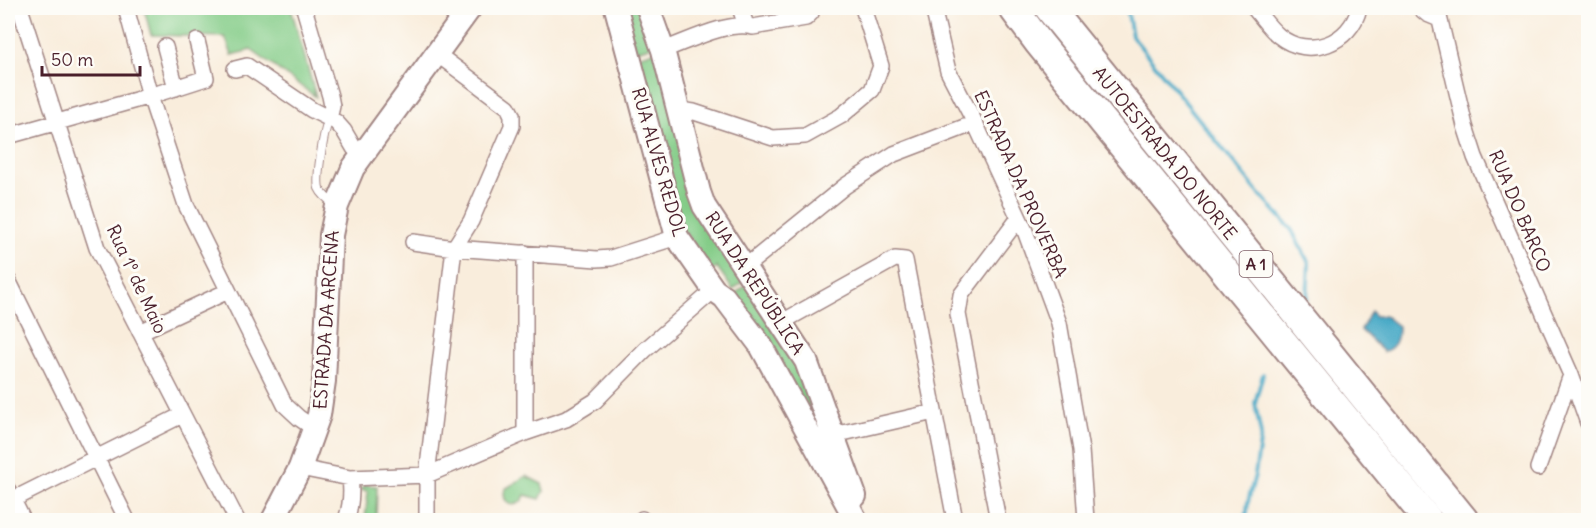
<svg xmlns="http://www.w3.org/2000/svg" width="1596" height="528" viewBox="0 0 1596 528" font-family="Delius,sans-serif">
<style>
.green{fill:#83cc87;stroke:#667659;stroke-width:1.5}
.water{fill:#46a9c6;stroke:#486478;stroke-width:1.5}
.lines{fill:none;stroke-linecap:round;stroke-linejoin:round}
.stream{stroke:#46a9c6;stroke-width:4}
.lane-casing{stroke:#a28684;stroke-width:10}
.street-casing{stroke:#a28684;stroke-width:18}
.secondary-casing{stroke:#a28684;stroke-width:26}
.highway-casing{stroke:#a28684;stroke-width:32}
.lane{stroke:#fff;stroke-width:8}
.street{stroke:#fff;stroke-width:15}
.secondary{stroke:#fff;stroke-width:22}
.highway{stroke:#fff;stroke-width:28}
.labels{text-anchor:middle;dominant-baseline:central;stroke-width:6;stroke-linejoin:round;paint-order:stroke}
.shield{fill:#fdfcf7;stroke:#806168;stroke-width:1.5}
.shield-label{font-size:16px;font-weight:bold;fill:#4a1f2b}
.street-label{font-size:18px;fill:#4a1f2b;stroke:#fdfcf7}
</style>
<rect width="100%" height="100%" fill="#fdfcf7"/>
<filter id="ink" filterUnits="userSpaceOnUse"><feTurbulence type="fractalNoise" baseFrequency=".0167" numOctaves="2"/><feDisplacementMap in="SourceGraphic" scale="12" xChannelSelector="R" yChannelSelector="G"/><feConvolveMatrix kernelMatrix="1 2 1 2 8 2 1 2 1" color-interpolation-filters="sRGB"/></filter>
<filter id="wash" filterUnits="userSpaceOnUse"><feTurbulence type="fractalNoise" baseFrequency=".008" numOctaves="4" result="noise"/><feDisplacementMap in="SourceGraphic" scale="24" xChannelSelector="R" yChannelSelector="G"/><feGaussianBlur stdDeviation="1.35" result="paint"/><feColorMatrix in="noise" values="0 0 0 0 0 0 0 0 0 0 0 0 0 0 0 0 0 1.4 0 .05"/><feComposite in="paint" operator="in"/></filter>
<g filter="url(#wash)">
<rect width="100%" height="100%" fill="#f9eddc"/>
<!-- green -->
<path class="green" d="M144 8H291L316 97 251 50 232 55 225 37 151 35Z
M619 8H643L656 45 636 51Z
M657 50 696 197 747 278 733 290 717 267 711 271 677 221 635 57Z
M750 282 804 367 826 456 730 298Z
M526 476 542 484 544 491 540 499 525 495C519 511 500 506 505 489Z
M365 485 377 486 376 520H365L368 491 360 490Z"/>
<!-- water -->
<path class="water" d="M1371 311 1375 316H1385L1398 326C1398 339 1396 347 1384 352L1361 330Z"/>
<g class="lines">
<!-- stream -->
<path class="stream" d="M1127 8 1132 36 1256 190 1291 229 1309 263 1307 298
M1246 520 1248 502 1255 475 1261 435 1255 403 1263 374"/>
</g>
</g>
<g filter="url(#ink)">
<g class="lines">
<defs>
<path id="lane" d="M329 119C324 130 316 177 319 188 322 195 330 201 336 205"/>
<path id="street" d="M20 8 97 248 237 520
M126 8 150 96 186 205 285 405 299 418 315 429
M304 8 330 96 332 106 329 119
M740 8 746 25
M933 8 948 71 975 123 1025 231 1059 323 1081 450 1086 520
M1254 8C1262 17 1269 28 1279 36 1309 60 1351 43 1359 8
M1420 8 1427 14 1439 19
M1437 8 1465 126 1475 157 1571 375 1588 423
M165 47 176 88
M663 50C687 42 728 20 753 27L806 18 811 13 812 8
M235 69 247 66 312 110 336 122 344 131 354 148 363 155
M679 110 694 112 773 138 805 136 841 116 872 90 881 66 863 8
M8 136 150 96 206 78 197 41
M413 242 454 248 597 259 611 258 677 237
M745 267 845 186 894 154 975 123
M8 280 127 520
M782 322 895 259 905 260 955 520
M140 332 228 291
M525 433V253
M834 435 934 412
M300 468 350 478 427 475 525 433 566 419 595 401 645 350 714 290
M1538 468 1571 375
M8 490 23 520
M12 500 182 415
M346 520C351 506 352 493 350 478
M427 520V475L454 248 471 221 512 126V115L508 107 437 54
M642 520V519
M998 520 958 314 961 295 1019 218"/>
<path id="secondary" d="M616 8 677 237 714 290 724 297 761 346 856 520
M648 8 663 50 699 192 704 206 806 361 855 496
M273 520 300 468 319 415 324 381 331 235 337 206 353 168 470 8"/>
<path id="highway" d="M1013 8 1039 43 1428 520
M1049 8 1464 520"/>
</defs>
<!-- lane casing -->
<use href="#lane" class="lane-casing"/>
<!-- street casing -->
<use href="#street" class="street-casing"/>
<!-- secondary casing -->
<use href="#secondary" class="secondary-casing"/>
<!-- highway casing -->
<use href="#highway" class="highway-casing"/>
<!-- lane -->
<use href="#lane" class="lane"/>
<!-- street -->
<use href="#street" class="street"/>
<!-- secondary -->
<use href="#secondary" class="secondary"/>
<!-- highway -->
<use href="#highway" class="highway"/>
</g>
</g>
<g class="labels">
<!-- shield labels -->
<rect class="shield" x="1239.5" y="251" width="33" height="26" rx="4.5"/>
<g class="shield-label">
<text x="1256" y="264">A 1</text>
</g>
<!-- street labels -->
<g class="street-label">
<text transform="translate(1165 153) rotate(51)">AUTOESTRADA DO NORTE</text>
<text transform="translate(659 162) rotate(74)">RUA ALVES REDOL</text>
<text transform="translate(1021 184) rotate(66)">ESTRADA DA PROVERBA</text>
<text transform="translate(1520 211) rotate(67)">RUA DO BARCO</text>
<text transform="translate(137 279) rotate(65)">Rua 1º de Maio</text>
<text transform="translate(755 283) rotate(57)">RUA DA REPÚBLICA</text>
<text transform="translate(326 320) rotate(-86)">ESTRADA DA ARCENA</text>
</g>
</g>
<!-- margin -->
<rect width="1596" height="528" fill="none" stroke="#fdfcf7" stroke-width="30"/>
<!-- scale -->
<path d="M42 66v9h98v-9" fill="none" stroke="#4a1f2b" stroke-width="3"/>
<text x="51" y="66" font-size="18" fill="#4a1f2b" stroke="#fdfcf7" stroke-width="4.5" paint-order="stroke">50 m</text>
</svg>
